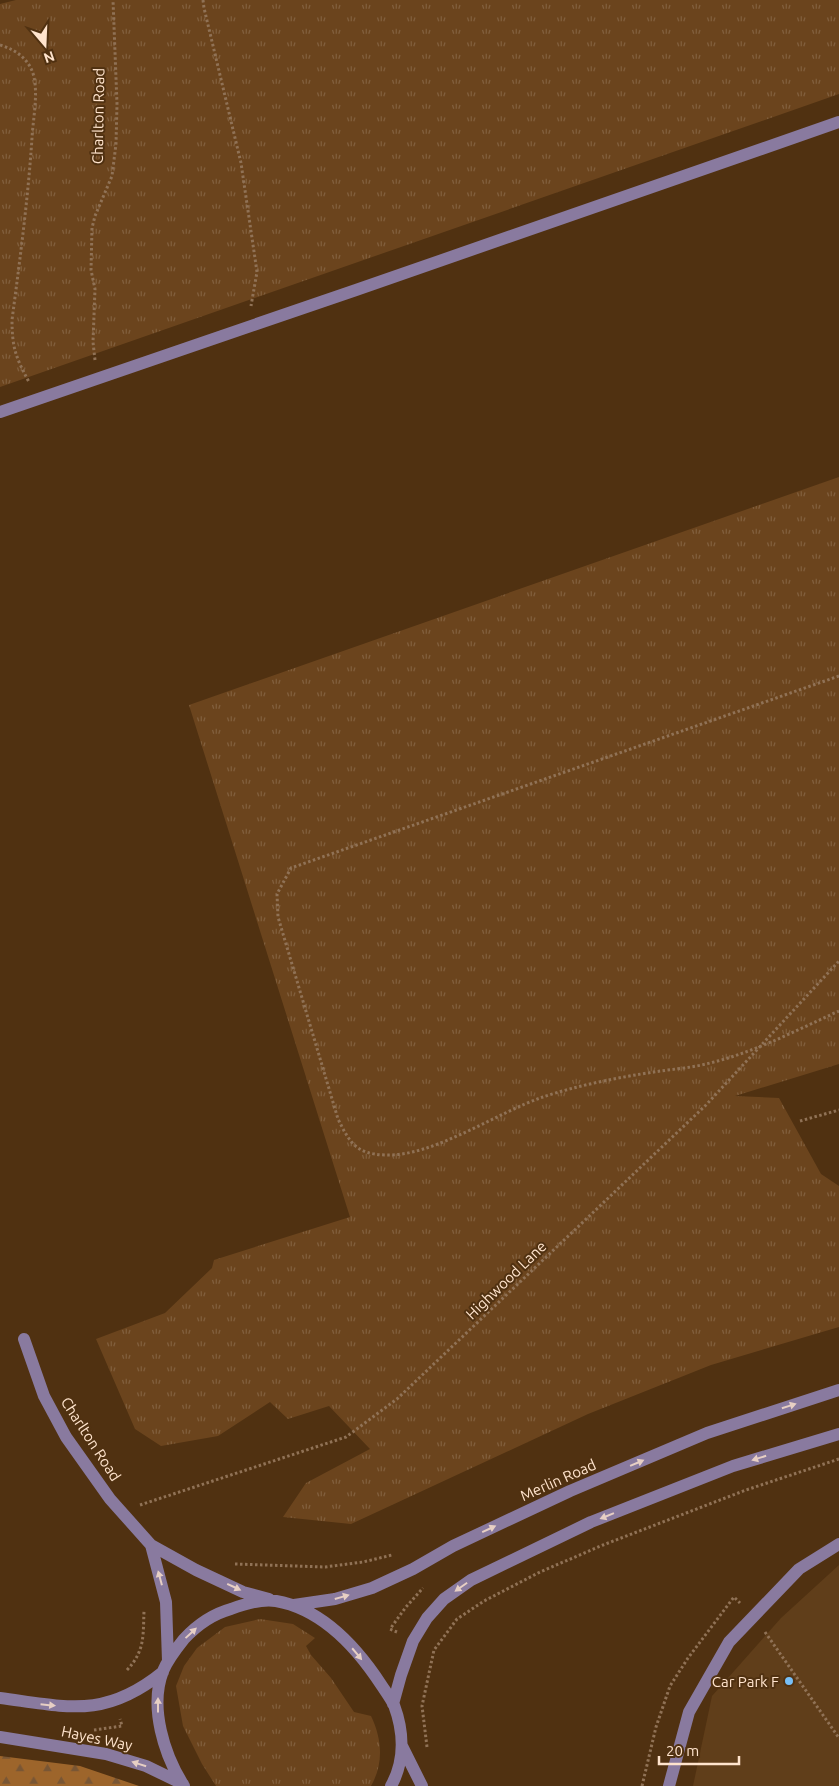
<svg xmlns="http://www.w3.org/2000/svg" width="839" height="1786" viewBox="0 0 839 1786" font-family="Ubuntu,sans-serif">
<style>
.built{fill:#603e1a}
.grass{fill:url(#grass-tufts)}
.forest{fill:url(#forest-firs)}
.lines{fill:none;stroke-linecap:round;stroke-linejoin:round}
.path{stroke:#907256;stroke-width:3;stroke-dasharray:2.5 2.5;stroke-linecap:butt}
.minor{stroke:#897a9f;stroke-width:12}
.oneway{fill:#e7cfc4}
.poi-dot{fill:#77bff7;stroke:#503111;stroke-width:2}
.labels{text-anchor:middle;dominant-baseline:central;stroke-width:4;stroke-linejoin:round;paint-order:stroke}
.street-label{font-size:15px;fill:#ffe4cd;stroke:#503111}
.poi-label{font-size:15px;fill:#ffe4cd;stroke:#503111;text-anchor:end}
</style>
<defs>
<pattern id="grass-tufts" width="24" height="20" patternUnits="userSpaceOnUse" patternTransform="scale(1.25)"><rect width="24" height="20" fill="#6b441d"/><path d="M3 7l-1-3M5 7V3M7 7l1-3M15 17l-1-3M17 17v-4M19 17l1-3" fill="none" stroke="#815f3d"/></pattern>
<pattern id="forest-firs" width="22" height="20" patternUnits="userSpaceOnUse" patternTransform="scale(1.25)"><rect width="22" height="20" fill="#9d652b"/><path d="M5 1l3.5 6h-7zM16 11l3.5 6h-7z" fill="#795634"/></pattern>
</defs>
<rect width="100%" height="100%" fill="#503111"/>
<!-- built -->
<path class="built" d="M839 1565V1786H693L712 1696 781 1618Z"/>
<!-- grass -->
<path class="grass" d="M16 0H839V94L0 387V4Z
M839 477V1064L735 1096 779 1098 821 1174 839 1186V1327L711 1365 588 1414 351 1524 283 1517 306 1483 370 1449 329 1406 288 1419 270 1402 218 1436 161 1446 135 1429 96 1339 165 1313 212 1268 214 1260 350 1217 189 705Z
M260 1619 293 1624 315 1638 306 1646 311 1655 331 1678 354 1712 371 1716C382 1739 384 1763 371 1786H216L202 1764 183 1726 176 1686 184 1666 197 1648 225 1627Z"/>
<!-- forest -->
<path class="forest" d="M0 1756 80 1766 139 1786H0Z"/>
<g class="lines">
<!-- path -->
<path class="path" d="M203 0 204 8 241 163 257 272 251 306
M0 45C17 50 30 60 34 77 38 96 33 119 32 138 28 199 20 259 12 320 12 348 16 358 29 382
M95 360 93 342 95 289 91 270 92 228 95 216 112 176 116 144 117 104 113 0
M839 676 291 868 277 894 278 917 338 1119C350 1143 356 1154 385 1155 433 1157 496 1113 543 1097 575 1086 620 1077 654 1072 672 1069 692 1068 710 1063 755 1052 797 1030 839 1011
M800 1121 839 1110
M140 1505 346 1437 397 1399 706 1105 839 961
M235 1564 325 1567 363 1562 392 1555
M397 1632 390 1629 406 1607 423 1588
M765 1632 839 1738
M127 1670C145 1651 143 1636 144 1611
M94 1730 122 1726 120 1719
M427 1747 422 1706 434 1650 457 1619 484 1601 540 1572 603 1545 746 1490 839 1459
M642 1786 656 1727 670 1686 688 1658 734 1597 740 1603"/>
<!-- minor -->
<path class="minor" d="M0 412 356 290 839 122
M24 1339 44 1396 66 1437 110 1499 151 1545 196 1570 243 1592 269 1599
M151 1545 166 1602 168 1661
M294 1605 335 1599 372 1588 413 1569 453 1546 570 1491 707 1433 839 1390
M0 1698C68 1707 105 1719 163 1672
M393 1704 401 1675 413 1641 427 1618 444 1599 471 1580 591 1522 733 1466 839 1434
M0 1737 106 1754 146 1766 183 1784
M402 1746 422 1786
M184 1786C164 1755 149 1707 163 1671 168 1659 176 1649 184 1639 197 1625 213 1614 231 1609 244 1604 262 1599 276 1601 322 1609 358 1649 382 1686 386 1692 391 1699 394 1705 404 1732 405 1761 391 1786
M669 1786 689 1712 729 1642 799 1569 839 1544"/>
</g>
<!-- one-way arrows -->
<defs><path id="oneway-solid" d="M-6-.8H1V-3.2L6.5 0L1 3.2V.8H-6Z" transform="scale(1.25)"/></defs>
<g class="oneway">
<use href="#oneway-solid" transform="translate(789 1406) rotate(-18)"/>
<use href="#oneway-solid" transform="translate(759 1458) rotate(163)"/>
<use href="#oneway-solid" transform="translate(637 1463) rotate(-23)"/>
<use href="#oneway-solid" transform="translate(607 1516) rotate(158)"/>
<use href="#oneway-solid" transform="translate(489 1529) rotate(-25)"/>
<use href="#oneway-solid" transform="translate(160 1578) rotate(-105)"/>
<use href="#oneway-solid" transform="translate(234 1587) rotate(25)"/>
<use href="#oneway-solid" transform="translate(461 1587) rotate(145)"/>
<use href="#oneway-solid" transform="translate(342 1597) rotate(-16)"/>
<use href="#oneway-solid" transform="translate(191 1633) rotate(-43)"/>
<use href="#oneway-solid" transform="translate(357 1654) rotate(50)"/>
<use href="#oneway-solid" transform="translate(48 1705) rotate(6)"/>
<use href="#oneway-solid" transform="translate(158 1705) rotate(-90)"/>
<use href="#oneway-solid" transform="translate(139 1764) rotate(-162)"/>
</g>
<!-- markers -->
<circle class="poi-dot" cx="789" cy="1681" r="5"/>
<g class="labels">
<!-- street labels -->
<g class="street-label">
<text transform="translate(98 116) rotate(-89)">Charlton Road</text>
<text transform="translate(506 1280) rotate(-44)">Highwood Lane</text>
<text transform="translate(91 1439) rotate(57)">Charlton Road</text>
<text transform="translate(558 1480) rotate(-24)">Merlin Road</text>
<text transform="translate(97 1738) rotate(12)">Hayes Way</text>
</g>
<!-- poi labels -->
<g class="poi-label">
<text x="779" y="1681">Car Park F</text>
</g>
</g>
<!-- north arrow -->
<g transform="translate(45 45) rotate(161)" stroke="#503111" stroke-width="4" paint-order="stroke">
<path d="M0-4L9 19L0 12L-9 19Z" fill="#ffe4cd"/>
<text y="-8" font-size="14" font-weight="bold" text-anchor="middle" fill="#ffe4cd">N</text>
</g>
<!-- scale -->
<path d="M659 1756v8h80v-8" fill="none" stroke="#ffe4cd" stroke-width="2.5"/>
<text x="666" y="1756" font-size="15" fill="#ffe4cd" stroke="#503111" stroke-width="4" paint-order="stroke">20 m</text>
</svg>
